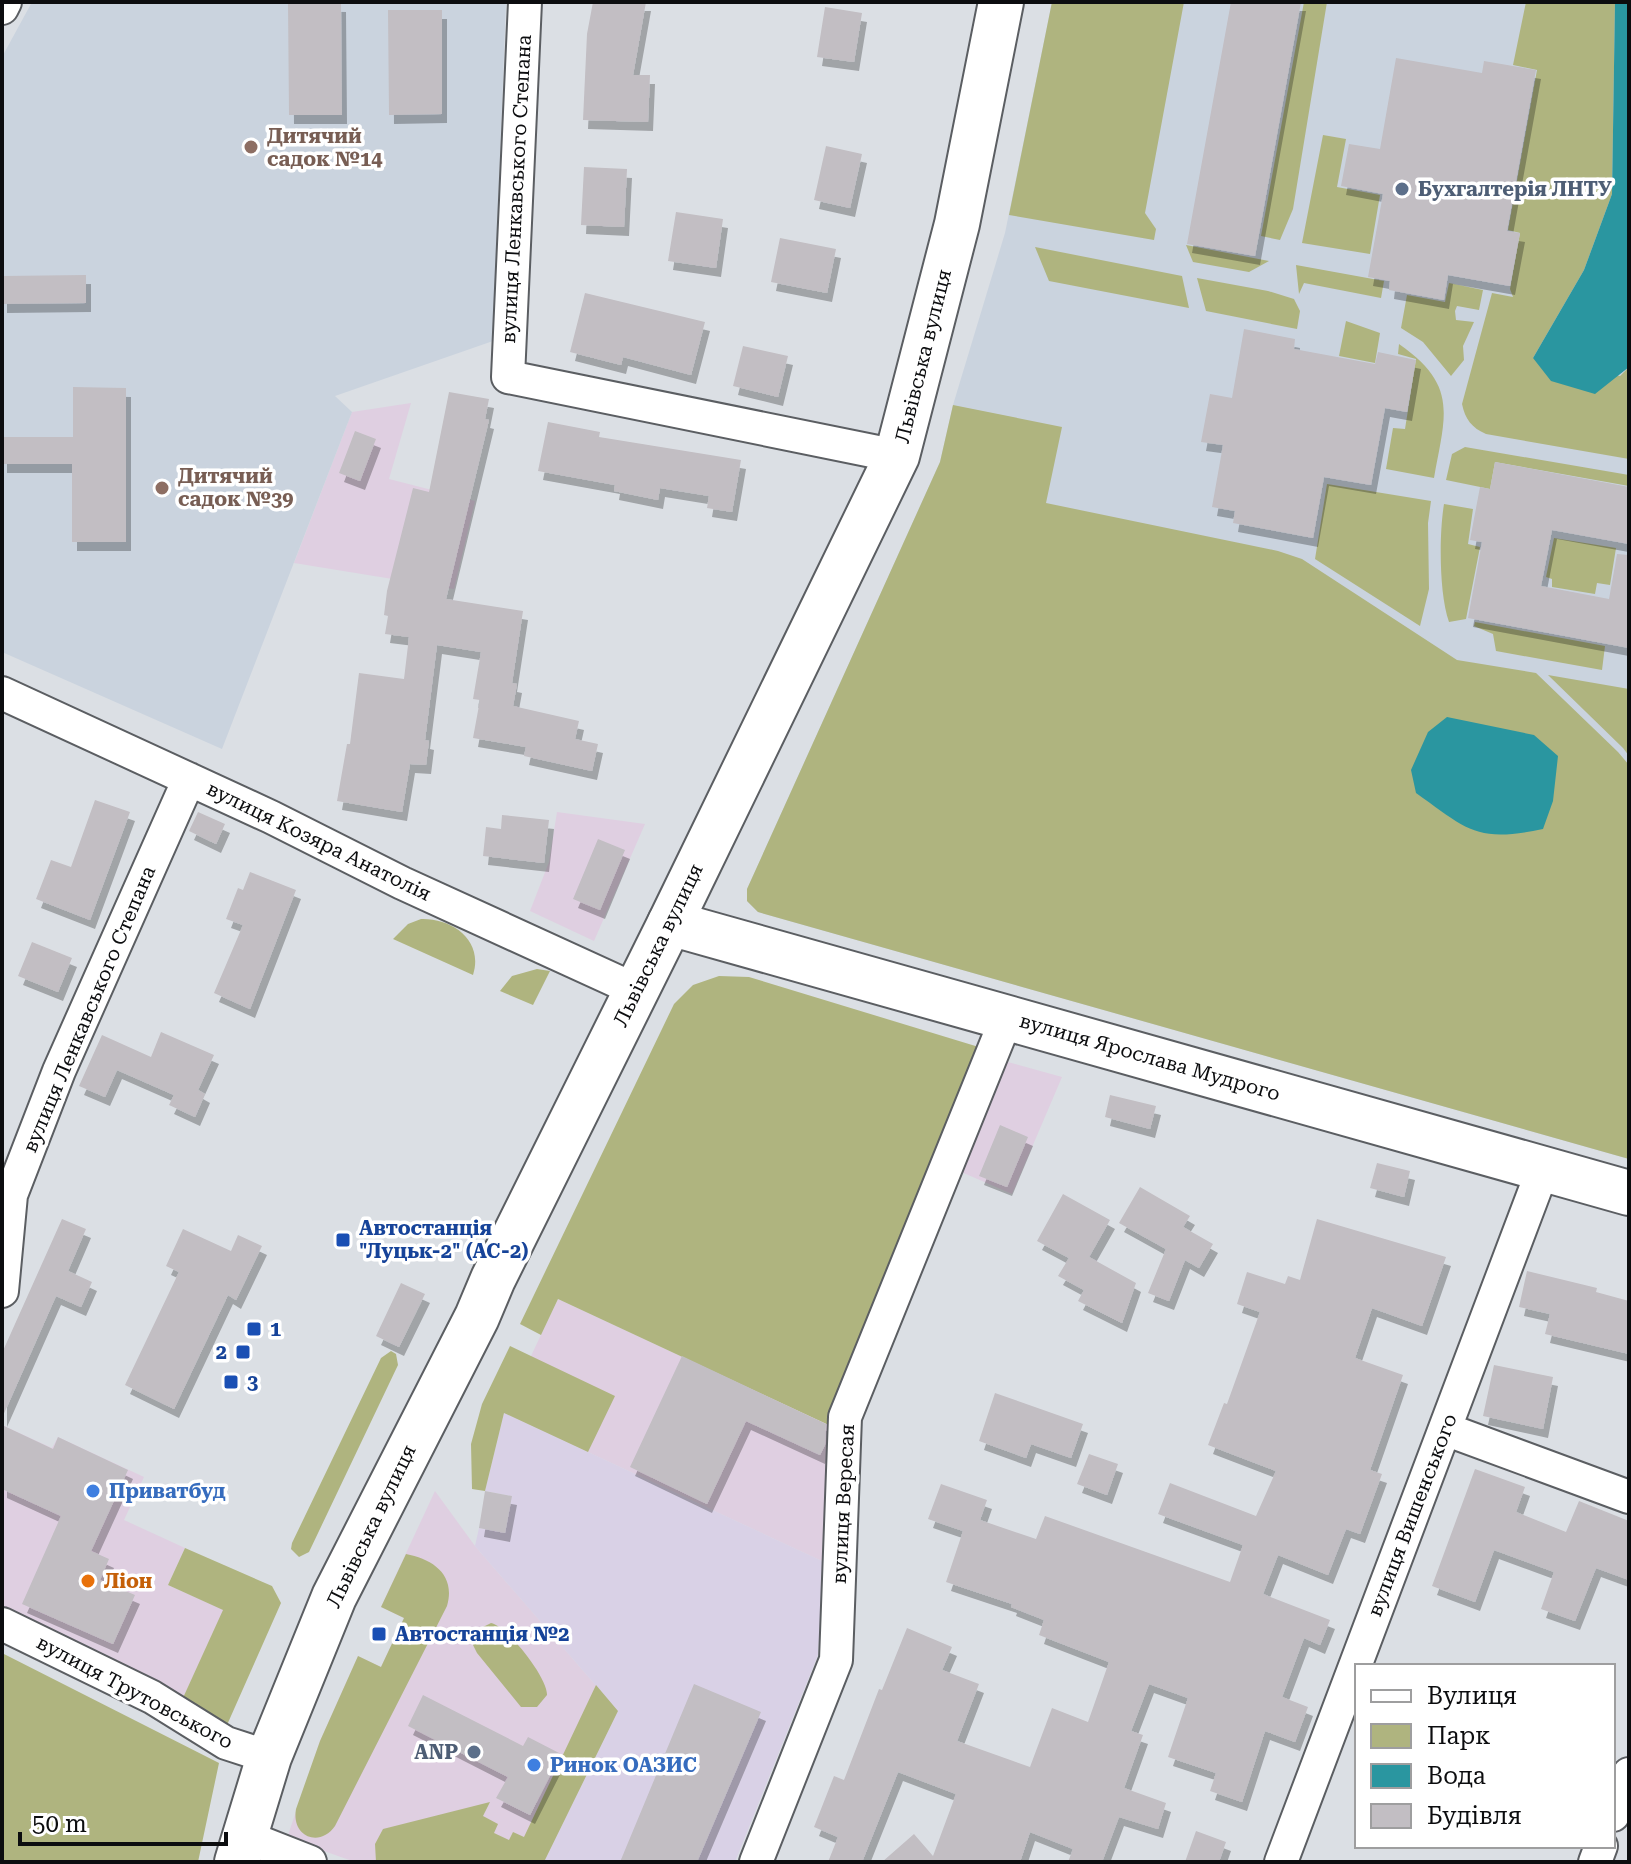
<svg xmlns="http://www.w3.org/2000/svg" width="1631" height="1864" viewBox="0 0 1631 1864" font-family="'Roboto Serif',serif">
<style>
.commercial{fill:#dfcfe1}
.industrial{fill:#d9d1e6}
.built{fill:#cad3de}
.green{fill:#afb47f}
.water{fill:#2a96a0}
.building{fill:#c2bec3;filter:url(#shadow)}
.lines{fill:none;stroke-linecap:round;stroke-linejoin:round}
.street-casing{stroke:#5b5e62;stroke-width:36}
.secondary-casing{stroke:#5b5e62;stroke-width:48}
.primary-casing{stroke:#5b5e62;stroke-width:48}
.street{stroke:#fff;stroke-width:32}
.secondary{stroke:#fff;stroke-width:44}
.primary{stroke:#fff;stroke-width:44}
.education-dot{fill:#8d6e63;stroke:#fff;stroke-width:3}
.service-dot{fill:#5c6f8a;stroke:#fff;stroke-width:3}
.transit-dot{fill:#1a4fb4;stroke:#fff;stroke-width:3}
.shop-dot{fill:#3f7fe0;stroke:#fff;stroke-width:3}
.food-dot{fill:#e8710a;stroke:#fff;stroke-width:3}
.labels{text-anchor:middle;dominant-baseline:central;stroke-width:7;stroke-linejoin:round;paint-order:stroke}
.education-label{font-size:20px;font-weight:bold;fill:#785e54;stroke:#fff;text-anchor:start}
.street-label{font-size:20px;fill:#0c0d0f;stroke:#fff}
.service-label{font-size:20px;font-weight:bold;fill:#4e5e75;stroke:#fff;text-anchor:start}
.transit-label{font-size:20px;font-weight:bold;fill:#164399;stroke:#fff;text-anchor:start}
.shop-label{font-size:20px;font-weight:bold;fill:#366cbe;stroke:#fff;text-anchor:start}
.food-label{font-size:20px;font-weight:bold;fill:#c56008;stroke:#fff;text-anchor:start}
</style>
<defs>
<filter id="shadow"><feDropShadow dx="5" dy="9" stdDeviation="0" flood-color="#0004"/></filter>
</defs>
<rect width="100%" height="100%" fill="#dbdfe4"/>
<!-- commercial -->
<path class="commercial" d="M411 403 389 479 475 501 454 589 294 563 352 412Z
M557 812 645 824 594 941 530 911 549 862Z
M1004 1061 1062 1077 1012 1194 959 1171Z
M558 1299 833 1427 824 1562 504 1413Z
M2 1425 52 1448 58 1437 144 1477 124 1520 185 1548 168 1585 224 1610 182 1700 2 1610Z
M435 1491 475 1546 618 1711 544 1862H355L287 1838 320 1741 358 1656 381 1667 404 1618 381 1607Z"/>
<!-- industrial -->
<path class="industrial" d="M504 1413 824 1562 818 1655 735 1862H544L618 1711 475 1546 479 1528 505 1532 511 1496 485 1491Z"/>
<!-- built -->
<path class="built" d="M32 2H506L493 341 335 396 352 412 222 749 2 652V57Z
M1052 2H1629V1159L758 912 747 901V889L940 462 953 405 1005 233Z"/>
<!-- green -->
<path class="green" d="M1052 2H1184L1145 213 1156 229 1154 240 1009 215Z
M1304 2H1327L1293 209 1280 240 1261 236Z
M1526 2H1615L1612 194 1584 270 1533 358 1620 376 1629 367V459L1486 434C1472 428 1465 419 1462 404L1492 293 1513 297 1510 289 1520 233 1508 230 1537 70 1513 65Z
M1323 135 1346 139 1337 187 1380 195 1370 254 1302 243Z
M1186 245 1269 261 1249 272 1193 262Z
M1035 247 1182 276 1189 308 1049 281Z
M1296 265 1384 281 1381 298 1304 283 1299 294Z
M1197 278 1268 291 1294 299 1300 311 1297 329 1206 311Z
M1449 283 1483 290 1479 310 1457 306 1455 311 1456 320 1474 322 1463 346 1464 360 1451 376 1423 342 1401 328 1407 295 1445 302Z
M1346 321 1380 333 1375 363 1339 356Z
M1399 344C1459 386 1445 415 1434 478L1386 469 1393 428 1405 429 1416 359 1398 354Z
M953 405 1062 427 1046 503 1278 551 1302 559 1457 660 1536 673 1618 752 1629 765V1159L758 912 747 901V889L940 462Z
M1465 447 1629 475V486L1495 462 1490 489 1446 480 1452 454Z
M1327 484 1431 501 1428 523 1429 589 1420 626 1315 559Z
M1444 504 1473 509 1468 544 1480 547 1466 619 1449 622C1439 594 1439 534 1444 504Z
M1554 538 1616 548 1610 585 1597 583 1595 594 1552 587V579L1546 577Z
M1475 622 1605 646 1602 670 1496 651 1493 634 1474 626Z
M1548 675 1629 689V756L1623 748Z
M421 919C452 918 484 940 473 975L393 939 408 924Z
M537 969 550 971 533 1005 500 991 512 976Z
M719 976 749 977 982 1048 833 1427 558 1299 541 1335 520 1324 674 1004 693 985Z
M510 1346 615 1396 588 1452 504 1413 485 1491 472 1489 471 1444 482 1404Z
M391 1351 396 1354 398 1365 309 1552 299 1557 291 1549 292 1543 381 1358Z
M185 1548 272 1586 281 1603 227 1725 182 1700 223 1610 168 1585Z
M406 1554C433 1559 456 1575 447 1606L335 1826C320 1848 291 1837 296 1809L320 1741 358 1656 381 1667 404 1618 381 1607Z
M491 1623C508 1627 548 1678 547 1695L537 1707H521L477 1653 473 1645 477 1630Z
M2 1653 219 1763 198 1862H2Z
M596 1685 618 1711 544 1862H376L375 1844 383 1829 490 1802 483 1816 498 1824 494 1833 509 1840 513 1832 524 1837Z"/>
<!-- water -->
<path class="water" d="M1615 2H1629V367L1595 394 1551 381 1533 358 1584 270 1612 194Z
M1447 717 1534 735 1558 756 1553 801 1543 829C1476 843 1468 830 1416 793L1411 770 1428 732Z"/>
<!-- building -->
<path class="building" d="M288 2 341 3 342 115H289Z
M593 2H646L633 75H650L648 122 583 120 587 34Z
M1231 2H1301L1255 256 1187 244Z
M825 7 862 13 854 62 817 57Z
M388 10H442V114L389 115Z
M1396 58 1482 73 1484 61 1536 70 1507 231 1520 233 1510 286 1448 275 1444 300 1389 290 1390 281 1368 277 1383 194 1341 186 1349 144 1380 149Z
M826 146 862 154 850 208 814 200Z
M584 167 627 169 624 227 581 225Z
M676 212 723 219 716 268 668 261Z
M780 238 836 249 827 293 771 282Z
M86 275V303L2 304V276Z
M585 293 705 322 691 375 623 357 621 365 570 352Z
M1244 329 1295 339 1294 349 1375 364 1378 352 1416 360 1407 412 1385 408 1371 485 1324 477 1313 538 1233 523 1235 511 1212 507 1223 445 1201 442 1210 394 1232 398Z
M743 346 788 356 778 397 733 386Z
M73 387 126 388V542H72V464H2V437H73Z
M449 392 489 399 485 419 489 420 446 599 523 611 512 683 517 684 513 706 579 721 575 739 598 744 592 771 524 756 526 747 473 738 480 700 473 699 481 652 437 645 425 740 429 741 426 765 410 764 402 812 337 801 347 744H350L359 673 404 679 409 637 385 634 388 616 384 615 387 591 413 488 429 492Z
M548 422 600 432 599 437 741 460 732 512 707 508 709 496 660 488 658 500 614 491 615 485 538 471Z
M355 431 376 439 360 481 339 473Z
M1495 462 1629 487V544L1552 530 1541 586 1609 599 1617 554 1629 555V648L1468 618 1482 542 1470 540 1480 487 1490 489Z
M95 800 130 812 90 920 36 899 51 860 71 867Z
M198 812 225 824 216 844 189 831Z
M502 815 549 820 544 863 483 856 486 827 501 829Z
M598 839 625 850 600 910 573 899Z
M250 872 296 890 250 1009 214 993 243 925 226 919 238 888 243 890Z
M32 942 72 958 58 992 18 976Z
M161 1032 214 1055 198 1090 205 1094 195 1117 169 1105 174 1095 117 1070 105 1097 79 1086 102 1035 151 1057Z
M1110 1095 1156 1106 1150 1129 1105 1117Z
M1000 1125 1028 1137 1007 1187 979 1176Z
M1377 1163 1410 1171 1404 1197 1370 1188Z
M1140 1187 1190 1216 1183 1227 1213 1244 1199 1268 1185 1260 1169 1301 1148 1293 1166 1249 1119 1223Z
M1063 1194 1110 1220 1089 1257 1136 1283 1122 1323 1078 1301 1084 1290 1058 1276 1069 1258 1037 1241Z
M62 1219 86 1229 68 1271 92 1282 81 1307 56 1296 2 1418V1353Z
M1317 1219 1446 1257 1422 1326 1372 1308 1355 1358 1403 1375 1370 1470 1382 1474 1360 1534 1346 1529 1328 1575 1278 1555 1263 1594 1330 1620 1320 1645 1304 1638 1282 1697 1308 1707 1295 1742 1265 1731 1242 1802 1210 1791 1216 1773 1168 1757 1188 1698 1149 1684 1131 1731 1143 1735 1124 1788 1166 1803 1158 1829 1119 1817 1102 1862H1068L1073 1849 1030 1832 1020 1862H882L914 1834 933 1856 956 1794 898 1772 862 1862H828L838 1837 814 1827 834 1776 844 1780 879 1689 882 1690 907 1628 952 1647 942 1670 979 1684 957 1741 1030 1767 1052 1708 1088 1722 1109 1662 1039 1635 1044 1620 1011 1607 1012 1604 946 1582 963 1531 928 1519 941 1484 987 1500 980 1520 1036 1539 1045 1516 1230 1582 1243 1545 1158 1514 1170 1483 1256 1516 1276 1471 1208 1445 1224 1403 1227 1404 1260 1312 1237 1304 1247 1272 1285 1284 1288 1276 1300 1280Z
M183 1229 231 1251 238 1235 262 1246 236 1300 228 1295 174 1409 125 1385 179 1272 166 1266Z
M1527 1271 1597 1288 1596 1292 1629 1301V1354L1545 1334 1550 1314 1519 1307Z
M401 1283 425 1294 399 1347 376 1336Z
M682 1356 826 1424 825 1445 820 1455 746 1421 707 1504 630 1467Z
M1494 1365 1553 1377 1543 1429 1483 1416Z
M995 1393 1083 1424 1071 1458 1031 1444 1026 1458 979 1441Z
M2 1425 53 1449 58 1437 128 1470 91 1551 109 1559 100 1580 135 1595 113 1644 22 1604 61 1516 2 1489Z
M1089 1454 1118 1464 1107 1495 1077 1484Z
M1475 1469 1525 1487 1516 1512 1566 1532 1579 1501 1629 1521V1580L1596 1568 1575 1621 1541 1609 1554 1572 1494 1550 1475 1602 1432 1586Z
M485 1491 512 1496 505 1533 479 1528Z
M694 1684 761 1712 697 1862H620Z
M423 1695 523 1746 528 1737 561 1754 530 1815 496 1798 508 1777 408 1726Z
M1196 1831 1226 1842 1219 1862H1185Z"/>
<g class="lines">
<defs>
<path id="street" d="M525 2 508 377 897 456
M2 8 5 2
M2 693 271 817 402 883 636 990
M2 1291 11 1195 59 1071 189 779
M1445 1429 1629 1497
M2 1624 152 1697 226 1743 269 1757
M1613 1815 1629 1774
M244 1836 310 1862
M756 1862 836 1660 845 1417 1007 1017
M1281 1862 1543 1169
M1595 1862 1601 1846"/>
<path id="secondary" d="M670 923 1629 1193"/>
<path id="primary" d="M237 1862 269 1757 334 1597 477 1317 493 1279 670 923 897 456 957 224 1001 2"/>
</defs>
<!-- street casing -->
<use href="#street" class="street-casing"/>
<!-- secondary casing -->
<use href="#secondary" class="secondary-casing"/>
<!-- primary casing -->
<use href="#primary" class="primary-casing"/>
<!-- street -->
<use href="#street" class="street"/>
<!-- secondary -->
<use href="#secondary" class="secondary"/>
<!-- primary -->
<use href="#primary" class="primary"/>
</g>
<!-- markers -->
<g class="education-dot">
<circle cx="251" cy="147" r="8"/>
<circle cx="162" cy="488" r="8"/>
</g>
<g class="service-dot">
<circle cx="1402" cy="189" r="8"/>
<circle cx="474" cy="1752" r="8"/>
</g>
<g class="transit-dot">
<rect x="335" y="1232" width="16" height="16" rx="4"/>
<rect x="246" y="1321" width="16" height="16" rx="4"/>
<rect x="235" y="1344" width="16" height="16" rx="4"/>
<rect x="223" y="1374" width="16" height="16" rx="4"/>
<rect x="371" y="1626" width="16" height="16" rx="4"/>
</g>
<g class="shop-dot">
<circle cx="93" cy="1491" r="8"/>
<circle cx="534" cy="1765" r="8"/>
</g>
<circle class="food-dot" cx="88" cy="1581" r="8"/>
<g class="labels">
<!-- education labels -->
<g class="education-label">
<text x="267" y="136">Дитячий<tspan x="267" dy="23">садок №14</tspan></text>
<text x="178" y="476">Дитячий<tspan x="178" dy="23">садок №39</tspan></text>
</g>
<!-- street labels -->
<g class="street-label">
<text transform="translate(516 189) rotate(-87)">вулиця Ленкавського Степана</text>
<text transform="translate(923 356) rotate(-76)">Львівська вулиця</text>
<text transform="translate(319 841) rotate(26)">вулиця Козяра Анатолія</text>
<text transform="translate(658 945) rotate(-64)">Львівська вулиця</text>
<text transform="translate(89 1009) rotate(-67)">вулиця Ленкавського Степана</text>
<text transform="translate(1150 1057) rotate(16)">вулиця Ярослава Мудрого</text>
<text transform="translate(843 1504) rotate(-87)">вулиця Вересая</text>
<text transform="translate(1412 1515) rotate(-69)">вулиця Вишенського</text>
<text transform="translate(371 1526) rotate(-64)">Львівська вулиця</text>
<text transform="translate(135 1692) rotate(28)">вулиця Трутовського</text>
</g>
<!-- service labels -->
<g class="service-label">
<text x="1418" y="189">Бухгалтерія ЛНТУ</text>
<text x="458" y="1752" text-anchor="end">ANP</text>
</g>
<!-- transit labels -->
<g class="transit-label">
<text x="359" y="1228">Автостанція<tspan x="359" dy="23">"Луцьк-2" (АС-2)</tspan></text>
<text x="270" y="1329">1</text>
<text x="227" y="1352" text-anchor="end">2</text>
<text x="247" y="1382">3</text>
<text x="395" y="1634">Автостанція №2</text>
</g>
<!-- shop labels -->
<g class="shop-label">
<text x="109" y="1491">Приватбуд</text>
<text x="550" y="1765">Ринок ОАЗИС</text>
</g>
<!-- food labels -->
<g class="food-label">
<text x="104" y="1581">Ліон</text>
</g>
</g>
<!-- border -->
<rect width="1631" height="1864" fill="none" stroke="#0c0d0f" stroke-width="8"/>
<!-- legend -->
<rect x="1355" y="1664" width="260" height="184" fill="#ffffff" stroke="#9e9e9f" stroke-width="2"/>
<rect x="1371" y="1690" width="40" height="12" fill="#ffffff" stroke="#9e9e9f" stroke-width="2"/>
<text x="1427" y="1704" font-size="24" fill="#0c0d0f">Вулиця</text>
<rect x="1371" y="1724" width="40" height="24" fill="#afb47f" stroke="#9e9e9f" stroke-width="2"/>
<text x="1427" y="1744" font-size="24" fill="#0c0d0f">Парк</text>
<rect x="1371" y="1764" width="40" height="24" fill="#2a96a0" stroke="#9e9e9f" stroke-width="2"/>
<text x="1427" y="1784" font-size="24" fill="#0c0d0f">Вода</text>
<rect x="1371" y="1804" width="40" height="24" fill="#c2bec3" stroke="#9e9e9f" stroke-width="2"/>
<text x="1427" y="1824" font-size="24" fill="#0c0d0f">Будівля</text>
<!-- scale -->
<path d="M20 1832v12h206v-12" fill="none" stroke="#0c0d0f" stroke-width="4"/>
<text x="32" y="1832" font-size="24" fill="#0c0d0f" stroke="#ffffff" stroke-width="6" paint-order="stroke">50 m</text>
</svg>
